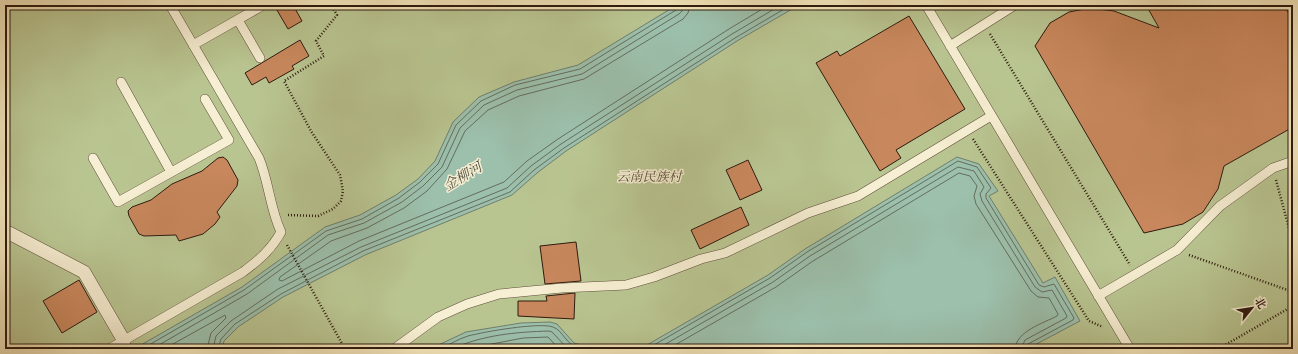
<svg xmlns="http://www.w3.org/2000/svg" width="1298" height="354" viewBox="0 0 1298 354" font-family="'Libre Bodoni','Noto Serif SC',serif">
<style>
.green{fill:#b9c591;stroke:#737050}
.water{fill:#9cc0ac;stroke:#707e6d}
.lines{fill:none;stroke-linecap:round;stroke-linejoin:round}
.shore{stroke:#646d5e;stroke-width:1}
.building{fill:#c8875c;stroke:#2d1a0f}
.service-casing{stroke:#5e4d3a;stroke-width:10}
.pedestrian-casing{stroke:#5e4d3a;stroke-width:14}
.path{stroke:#2d1a0f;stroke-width:2.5;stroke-dasharray:1 2;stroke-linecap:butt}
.service{stroke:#f7efd3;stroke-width:9}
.pedestrian{stroke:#f7efd3;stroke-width:13}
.labels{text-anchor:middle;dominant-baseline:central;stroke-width:3;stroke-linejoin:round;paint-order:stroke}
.park-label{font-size:13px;font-style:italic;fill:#574d36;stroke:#f7efd3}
.water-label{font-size:14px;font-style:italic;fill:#545446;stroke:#f7efd3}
</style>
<rect width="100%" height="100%" fill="#f3e6bb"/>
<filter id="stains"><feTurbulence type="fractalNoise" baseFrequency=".005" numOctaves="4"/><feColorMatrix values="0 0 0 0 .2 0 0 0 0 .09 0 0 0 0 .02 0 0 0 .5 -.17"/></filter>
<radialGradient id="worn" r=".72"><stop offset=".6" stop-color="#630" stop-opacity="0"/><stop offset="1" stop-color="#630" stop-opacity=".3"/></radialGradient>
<!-- green -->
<path class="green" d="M5 5H1293V349H5Z"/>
<!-- water -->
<path class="water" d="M677 5H799L737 41 566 151 537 173 512 195 365 255 283 297 238 327 224 341 222 349H134L242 287 325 227 360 215 396 195 418 179 435 161 453 122 479 97 514 82 578 65Z
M957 157 979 164 998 191 989 196 1043 283 1055 277 1080 321 1027 349H640L768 275 805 249Z
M550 322 557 324 574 343 597 349H430L466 332 521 323Z"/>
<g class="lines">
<!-- shore -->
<path class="shore" d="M690 5 688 13 683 19 584 79 519 96 488 110 465 131 447 169 427 191 404 208 367 228 331 241 280 277 279 280 282 281 359 241 504 182 527 161 558 139 729 29 769 5
M142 349 244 290 326 231 362 219 399 198 420 182 438 164 456 125 481 101 515 85 580 69 676 10 678 5
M152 349 247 294 328 235 364 223 402 202 423 186 442 167 460 128 484 105 517 90 582 74 679 14 682 11 684 5
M164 349 225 315 226 318 211 333 207 349
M213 349 216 336 231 321 278 289 361 247 507 188 531 166 561 144 732 34 781 5
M218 349 221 339 235 324 281 294 363 251 510 192 534 170 564 148 735 38 791 5
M440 349C449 345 458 339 468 336 483 332 539 322 553 327 564 331 565 345 581 349
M452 349C482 335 516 332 549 331L552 332 568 349
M466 349 523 338 548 337 559 349
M647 349 770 278 807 252 958 161 977 167 991 188 986 194V198L1039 285 1044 287 1054 284 1074 318 1073 320 1028 344 1026 349
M657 349 773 282 810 256 958 167 974 171 984 187 980 194 982 201 1035 287 1042 292 1052 290 1067 316 1066 318 1025 340 1021 349
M668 349 776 287 813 261 959 173 970 176 977 186 974 196 976 204 1031 291 1038 297 1049 298 1058 314 1057 316C1044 323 1016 331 1015 349"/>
</g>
<!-- building -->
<path class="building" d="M274 5H293L302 21 288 29Z
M1146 5H1284L1293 21V127L1224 166 1218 189 1203 212 1183 224 1144 233 1035 46 1050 23 1069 12 1090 8 1114 11 1159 28Z
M909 16 965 109 896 150 901 158 880 171 816 63 837 51 840 56Z
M300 40 309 56 292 66 294 69 269 83 266 77 252 85 245 73Z
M223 157 227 160 238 180 237 186 217 212 220 217 215 224 203 234 179 241 176 235 144 236 139 234 129 216 128 211 132 207 151 200 172 184 202 171 218 158Z
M748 160 762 190 740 200 726 170Z
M741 207 749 225 700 249 691 230Z
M576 242 581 281 545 284 540 246Z
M79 280 97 312 62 333 43 301Z
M575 293 574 319 518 316V301H547L546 296Z"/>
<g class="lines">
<defs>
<path id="service" d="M926 5 1130 349
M238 20 260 58
M193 45 260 7
M950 46 1015 5
M121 82 171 172
M93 158 118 202 229 140 205 99
M1098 296 1177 250 1220 206 1273 168 1293 161
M109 349 243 272C259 260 271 250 281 232 270 209 269 182 259 158L170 5
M394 349 438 317 467 304 499 294 562 288 626 285 654 277 701 259 725 253 808 213 858 196 991 116"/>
<path id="pedestrian" d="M9 233 84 272 124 341"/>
</defs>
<!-- service casing -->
<use href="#service" class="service-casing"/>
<!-- pedestrian casing -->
<use href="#pedestrian" class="pedestrian-casing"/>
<!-- path -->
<path class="path" d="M990 34 1130 265
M973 139 1089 321 1103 327
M1276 180 1293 243
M288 215 318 216 333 209 341 201 343 191 340 175 311 131 284 81 324 56 316 41 337 15 331 5
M287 245 345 349
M1189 255 1293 292
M1218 349 1293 306"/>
<!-- service -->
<use href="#service" class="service"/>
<!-- pedestrian -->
<use href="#pedestrian" class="pedestrian"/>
</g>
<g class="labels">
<!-- park labels -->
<g class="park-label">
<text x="649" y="177">云南民族村</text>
</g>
<!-- water labels -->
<g class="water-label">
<text transform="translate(463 177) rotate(-31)">金柳河</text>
</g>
</g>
<!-- margin -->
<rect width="1298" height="354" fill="none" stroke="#f3e6bb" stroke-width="20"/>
<rect x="6" y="6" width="1286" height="342" fill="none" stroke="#2d1a0f" stroke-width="2"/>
<rect x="10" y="10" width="1278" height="334" fill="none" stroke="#2d1a0f"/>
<!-- north arrow -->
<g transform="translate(1252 308) rotate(60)" stroke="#f7efd3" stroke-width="3" paint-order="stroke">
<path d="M0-3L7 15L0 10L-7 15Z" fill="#2d1a0f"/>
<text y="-6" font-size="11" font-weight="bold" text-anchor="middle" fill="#2d1a0f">北</text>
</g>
<rect width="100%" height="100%" filter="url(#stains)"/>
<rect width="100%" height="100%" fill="url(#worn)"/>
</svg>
